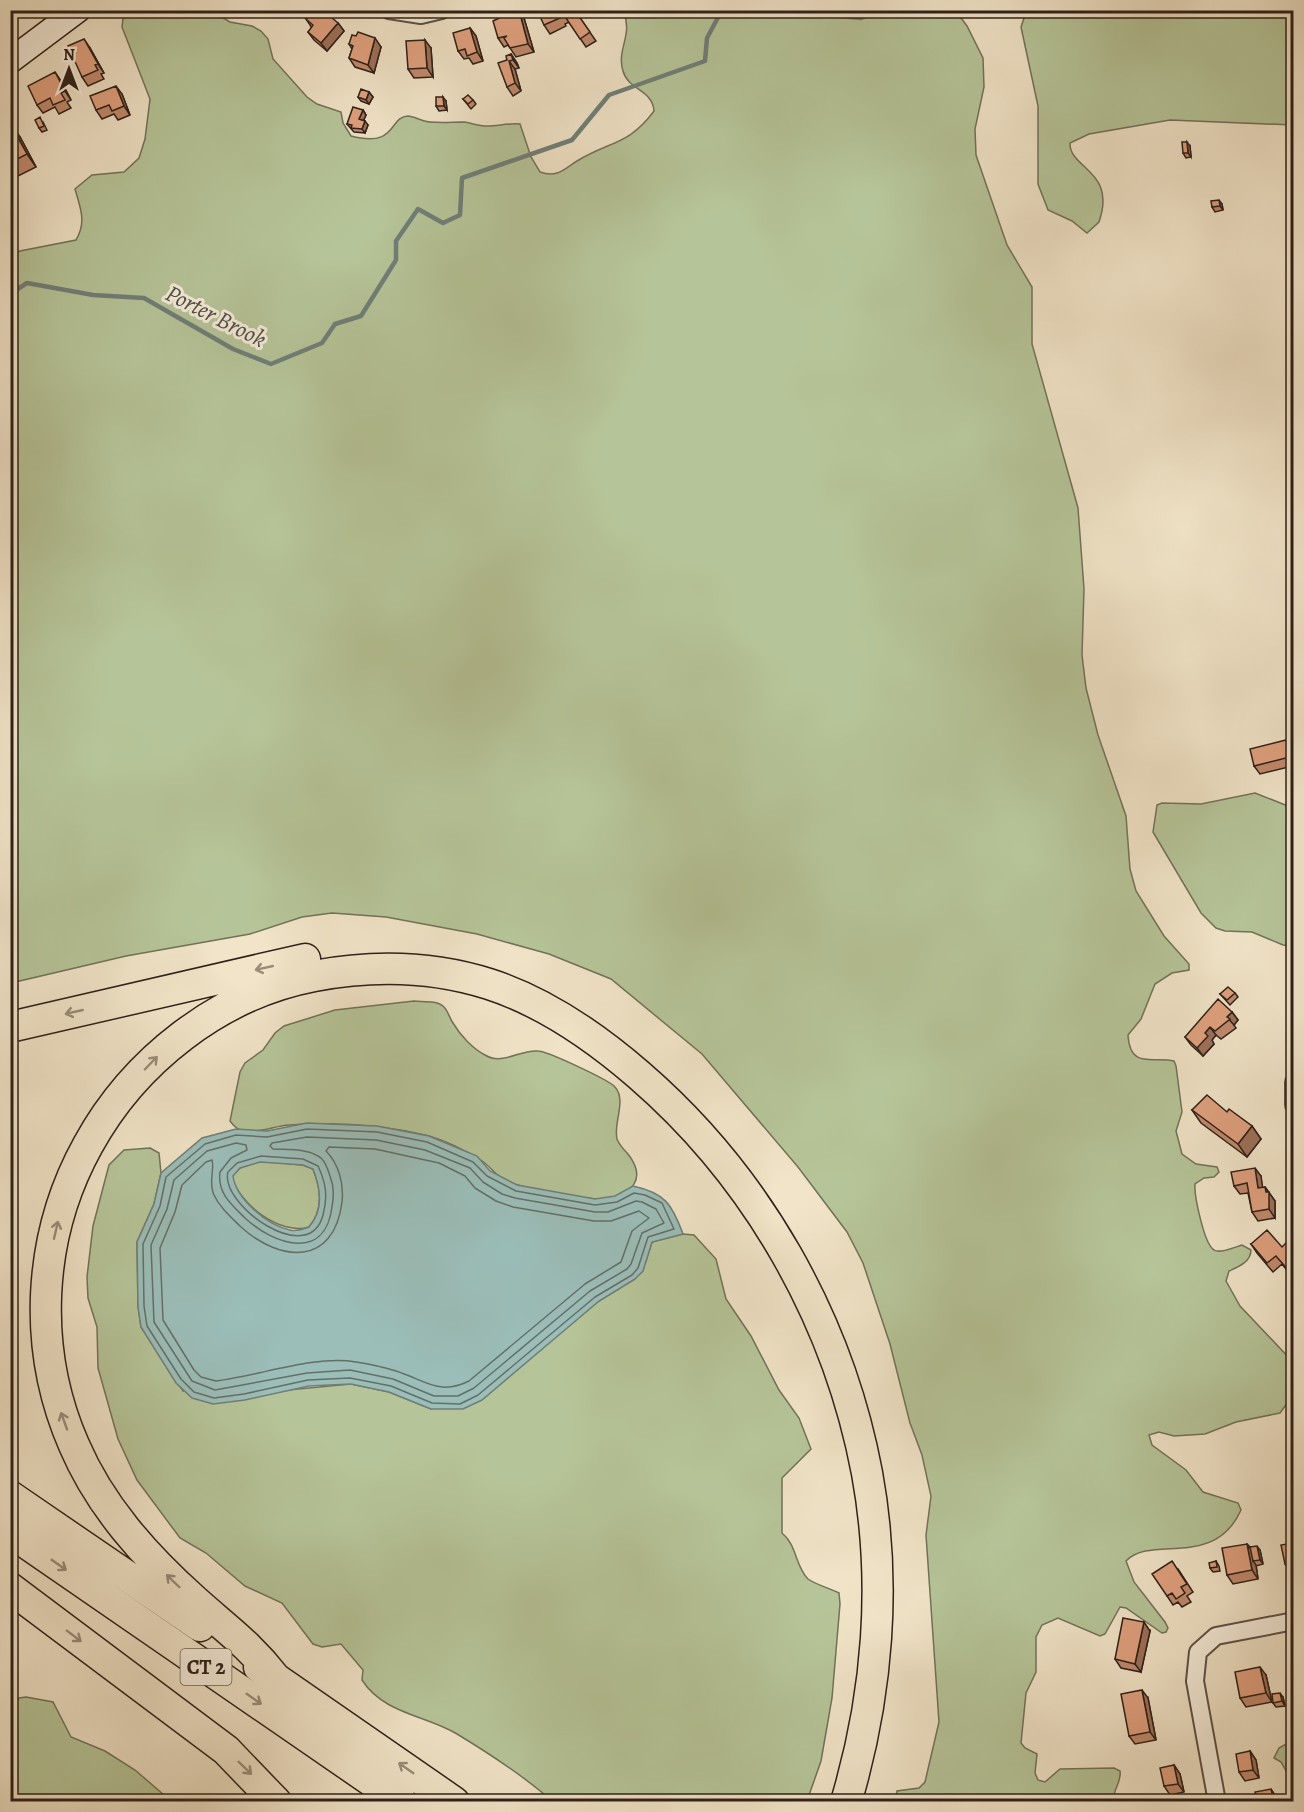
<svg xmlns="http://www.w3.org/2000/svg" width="1304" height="1812" viewBox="0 0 1304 1812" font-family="Alegreya,serif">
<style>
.green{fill:#b6c599;stroke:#727259;stroke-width:1.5}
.water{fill:#9bbeb9;stroke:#6f7f79;stroke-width:1.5;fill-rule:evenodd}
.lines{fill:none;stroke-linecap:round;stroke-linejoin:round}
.shore{stroke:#646f69;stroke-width:1.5}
.stream{stroke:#6f7f79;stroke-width:4.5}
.street-casing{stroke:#5f5145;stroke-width:20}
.secondary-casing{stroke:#2e2019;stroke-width:27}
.highway-casing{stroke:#2e2019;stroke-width:33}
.street{stroke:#f6eddb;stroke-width:16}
.secondary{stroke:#f6eddb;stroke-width:24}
.highway{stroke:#f1e4c8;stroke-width:30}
.wall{fill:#c18a6d;stroke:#2e2019;stroke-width:1.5}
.shaded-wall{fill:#9d7159;stroke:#2e2019;stroke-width:1.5}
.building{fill:#e0a17f;stroke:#2e2019;stroke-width:1.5}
.oneway{stroke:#998c79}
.labels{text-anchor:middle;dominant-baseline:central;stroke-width:6;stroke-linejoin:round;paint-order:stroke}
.shield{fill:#f6eddb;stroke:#6a5e53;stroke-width:1.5}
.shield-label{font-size:21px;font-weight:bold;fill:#2e2019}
.water-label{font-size:24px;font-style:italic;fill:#4f4f49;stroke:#f6eddb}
</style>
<rect width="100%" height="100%" fill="#f1e4c8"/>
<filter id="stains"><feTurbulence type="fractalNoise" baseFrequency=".00333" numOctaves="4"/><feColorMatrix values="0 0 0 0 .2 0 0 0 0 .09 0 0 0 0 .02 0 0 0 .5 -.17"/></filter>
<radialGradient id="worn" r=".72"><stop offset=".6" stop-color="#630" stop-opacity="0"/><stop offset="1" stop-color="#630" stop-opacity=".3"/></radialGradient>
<!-- green -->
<path class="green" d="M124 11H212L230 22 252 26 261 31 268 39 273 59 307 97 317 104 341 112 343 123 351 136C398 148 388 117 408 116 414 116 423 122 431 122 442 123 453 122 464 122 471 123 479 126 487 126 498 126 508 123 520 124L531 157 540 172C558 178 564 169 577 161 610 141 629 145 654 111 653 90 628 90 623 71 616 49 634 35 623 11H956L967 26 983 58 984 87 975 129 976 155 1007 245 1032 287V344L1078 508 1084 589 1082 655 1086 688 1098 735 1126 816 1130 869 1136 891 1164 936 1189 964V970L1172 973 1155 984 1141 1019 1128 1035C1130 1070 1153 1056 1174 1061L1176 1066 1182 1112 1176 1131 1182 1154 1196 1164 1217 1167 1219 1172 1214 1177 1204 1178 1195 1184C1194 1195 1204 1244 1214 1250 1220 1254 1235 1247 1242 1245L1251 1250C1251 1262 1238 1267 1229 1271L1226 1281 1240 1306 1293 1362V1395L1280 1413 1236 1422 1205 1434 1174 1436 1159 1432 1149 1435 1152 1445 1186 1470 1203 1492 1238 1503 1241 1510C1214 1570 1152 1534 1126 1561L1134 1582 1165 1622 1168 1628 1166 1632 1162 1633 1126 1608 1120 1607 1105 1634 1100 1636 1058 1618 1042 1625 1036 1637V1672L1026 1693 1021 1743 1025 1748 1037 1754 1035 1773 1038 1780 1045 1782 1060 1769 1114 1768 1120 1771C1122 1782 1112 1790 1114 1801L900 1802 896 1796 897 1791 919 1788 925 1782 939 1722 926 1535 931 1496 922 1455 910 1423 890 1344 863 1263 847 1232 798 1167 702 1054 611 979 549 954 477 934 386 917 332 913 302 917 250 934 126 956 11 983V257L20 251 76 240C87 222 80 207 75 189L92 175 124 172 139 158 145 139 150 99 122 27Z
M1031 11H1293V125L1170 120 1089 134 1070 143C1069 169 1117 170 1099 222L1087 233 1072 221 1048 210 1038 184V106L1021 27 1024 18Z
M1255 793 1293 808V946L1283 945 1252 932 1225 931 1216 928 1201 913 1153 832 1157 805 1162 803 1201 804Z
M414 1001C423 1002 437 1000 444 1007 448 1011 450 1019 453 1023 460 1035 473 1049 485 1055 503 1066 520 1049 538 1051 547 1051 609 1080 615 1087 627 1100 613 1123 617 1139 619 1144 624 1150 628 1154 638 1167 642 1181 626 1192 620 1196 611 1198 604 1199 589 1200 520 1188 506 1181 496 1176 491 1167 482 1161 466 1151 447 1141 429 1136 384 1125 334 1122 289 1125 275 1126 263 1132 249 1131 239 1131 235 1128 230 1121L240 1072 245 1063 263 1050 275 1033 284 1026 335 1010Z
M150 1148 159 1153 161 1173 154 1204 137 1242 138 1306 141 1327 183 1391H277L351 1384 389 1392 431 1409 522 1364 599 1301 635 1279 646 1261 652 1242 683 1234 694 1235 716 1259 726 1299 751 1336 779 1390 799 1418 811 1449 782 1478V1533C797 1545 795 1566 808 1579 816 1585 830 1588 839 1593L840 1604 832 1698 821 1761 807 1801H552C524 1776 490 1754 457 1734 425 1715 384 1714 362 1680L363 1670 341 1644 322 1647 313 1644 282 1603 245 1586 206 1553 180 1538 137 1480 118 1439 98 1368 97 1327 88 1298 87 1277 93 1226 109 1165 124 1150Z
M260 1161 303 1165 313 1169C321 1189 324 1210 309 1227 281 1236 238 1204 232 1176L240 1168Z
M26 1697 53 1702 71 1737 105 1751 135 1770 171 1801H11V1713L19 1698Z
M1293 1740V1783L1281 1762 1274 1758 1279 1748Z"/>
<!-- water -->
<path class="water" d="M307 1123 377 1126 429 1136 477 1156 490 1171 517 1185 595 1199 615 1196 633 1186C665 1193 672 1204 683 1234L652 1242 643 1271 635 1279 599 1301 482 1400 463 1409H431L389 1392 351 1384 309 1386 245 1400 213 1404 192 1398 176 1383 141 1327 138 1307 137 1242 154 1204 161 1173 202 1138 236 1129 267 1131ZM260 1162 303 1165 313 1169C321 1189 324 1210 309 1227 303 1229 297 1232 290 1230 267 1225 236 1199 233 1176L240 1168Z"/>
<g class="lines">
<!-- shore -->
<path class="shore" d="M307 1129 377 1132 427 1142 473 1162 487 1176 516 1191 595 1205 617 1202 634 1193 645 1195 662 1203 674 1229 648 1237 638 1268 632 1275 595 1297 478 1395 460 1404 432 1403 391 1386 350 1378 308 1380 244 1394 214 1398 194 1392 181 1379 147 1326 144 1306 143 1244 160 1206 166 1177 205 1144 236 1135 267 1137Z
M307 1137 376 1140 425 1150 470 1168 483 1182 502 1194 515 1198 595 1212H608L636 1201 642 1202 656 1209 664 1223 642 1233 631 1264 627 1269 590 1291 474 1388 458 1396H434L393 1379 350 1370 307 1373 215 1390 192 1381 154 1322 151 1245 167 1209 174 1180 207 1151 236 1143 246 1145 247 1150 231 1158 220 1172C217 1193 232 1205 245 1218 274 1245 325 1262 332 1207 334 1195 334 1187 330 1176 328 1170 326 1163 322 1159 310 1148 288 1150 273 1149L270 1146 272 1143Z
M329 1147 375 1149 439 1163 465 1176 475 1188 496 1201 513 1207 594 1221H611L639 1211 649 1218 632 1231 621 1262 585 1284 469 1381C439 1396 425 1380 396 1371 383 1367 369 1364 356 1362 313 1355 259 1376 216 1381L201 1377 194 1370 163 1320 160 1248 175 1212 182 1185 206 1162 212 1160C215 1169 208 1182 214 1195 220 1208 231 1217 241 1227 281 1263 334 1266 342 1202 344 1184 339 1164 326 1151Z
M261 1156 303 1159 318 1166C326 1183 328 1197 323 1215 309 1269 219 1204 228 1172L237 1163Z"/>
<!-- stream -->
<path class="stream" d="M722 10 765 15 808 13 861 18 883 10
M10 294 27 283 93 295 144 298 233 349 271 364 322 343 335 324 361 316 396 260V241L418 209 443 223 460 215 462 178 572 140 609 95 705 61 707 38 722 10"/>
<defs>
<path id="street" d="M389 10 421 15 442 10
M1294 1082V1105
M1217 1802 1195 1681 1198 1652 1216 1636 1294 1621"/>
<path id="secondary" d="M10 61 78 10"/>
<path id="highway" d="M10 1027 305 959
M10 1496 200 1626
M10 1532 402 1802
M10 1588 226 1750 276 1802
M259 1667 454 1802
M276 1679C249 1644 225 1628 194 1600 145 1556 100 1506 74 1445 32 1349 37 1237 88 1145 134 1061 219 994 314 976 372 965 432 966 489 984 545 1002 594 1036 639 1075 757 1177 838 1319 867 1473 887 1582 878 1695 846 1802"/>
</defs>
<!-- street casing -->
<use href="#street" class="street-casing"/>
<!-- secondary casing -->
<use href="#secondary" class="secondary-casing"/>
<!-- highway casing -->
<use href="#highway" class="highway-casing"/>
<!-- street -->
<use href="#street" class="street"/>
<!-- secondary -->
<use href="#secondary" class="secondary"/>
<!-- highway -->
<use href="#highway" class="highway"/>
</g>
<!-- wall -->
<path class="wall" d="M519 10 524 18 534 52 516 57 508 45 504 47 498 38Z
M564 10 568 17 576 12 596 41 586 47 569 22 565 24 566 26 550 34 544 25Z
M583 10H591L585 14Z
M306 19 338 23 344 31 327 51 314 40 308 32 312 28Z
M470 28 476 36 483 61 473 64 469 58 464 59 458 51Z
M349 44 381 47 374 73 355 67 349 58 352 49Z
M90 48 104 73 101 74 104 79 88 86 82 77Z
M431 48 433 77 414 78 408 69Z
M511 54 517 63 519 68 515 69 521 91 513 96 507 87V60Z
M61 81 71 100 67 102 71 108 59 114 55 107 43 113 37 105Z
M369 92 373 97 369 104 361 101 358 97Z
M122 94 130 115 118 120 114 114 102 119 96 110Z
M463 99 473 100 476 104 471 109Z
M446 101 447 110 439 111 436 106Z
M363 110 366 115 363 121 368 125 365 133 354 132 347 124Z
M43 122 47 130 42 132 39 128Z
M10 124 20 137 36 167 10 180Z
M1190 146 1191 157 1186 158 1183 153Z
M1222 204 1223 210 1215 212 1212 207Z
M1292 749 1293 756V766L1260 774 1254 766Z
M1235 993 1238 997 1230 1005 1220 994Z
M1232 1012 1238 1020 1234 1025 1236 1028 1221 1039 1216 1035 1212 1040 1214 1044 1203 1056 1191 1045 1185 1037Z
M1192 1110 1227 1112 1252 1126 1261 1139 1247 1157 1201 1123Z
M1261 1176 1262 1188 1265 1187 1275 1201V1218L1258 1221 1252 1212 1248 1193 1240 1194 1234 1186Z
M1251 1244 1282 1247 1291 1246 1293 1244V1278L1282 1264 1273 1272 1257 1253Z
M1293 1543V1572L1291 1573 1285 1564Z
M1247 1544 1251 1548 1260 1550 1263 1564 1256 1566V1565L1258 1579 1233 1584 1227 1575Z
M1216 1561 1219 1566 1220 1571 1213 1572 1210 1568Z
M1178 1569 1193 1592 1187 1596 1191 1602 1182 1607 1178 1602 1173 1605 1167 1596Z
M1150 1631 1141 1672 1121 1668 1115 1659Z
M1266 1675 1272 1702 1246 1707 1240 1698Z
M1283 1697 1285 1706 1276 1707 1273 1703Z
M1148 1698 1156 1740 1135 1744 1129 1736Z
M1250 1751 1256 1760 1259 1778 1245 1781 1239 1772Z
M1174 1765 1180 1774 1184 1792 1170 1795 1164 1786Z"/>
<!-- shaded-wall -->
<path class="shaded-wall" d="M519 10 524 18 534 52 528 44Z
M338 23 344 31 327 51 321 43Z
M470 28 476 36 483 61 477 52Z
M375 38 381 47 374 73 368 65Z
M84 39 90 48 104 73 98 64Z
M425 40 431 48 433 77 427 68Z
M511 54 517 63 519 68 513 60Z
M509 61 515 69 521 91 515 83Z
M55 72 61 81 71 100 65 91Z
M116 86 122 94 130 115 124 106Z
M369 92 373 97 369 104 366 100Z
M443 97 446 101 447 110 444 106Z
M363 110 366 115 362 124 359 119Z
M365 121 368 125 365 133 362 129Z
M11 124 20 137 36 167 27 154Z
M1187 142 1190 146 1191 157 1188 153Z
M1219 200 1222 204 1223 210 1220 206Z
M1286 740 1292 749 1293 756V762L1290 757Z
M1232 1012 1238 1020 1234 1025 1227 1017Z
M1210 1027 1216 1035 1212 1040 1214 1044 1203 1056 1197 1048 1205 1033Z
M1252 1126 1261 1139 1247 1157 1238 1144Z
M1255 1168 1261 1176 1264 1197 1258 1188Z
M1265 1187 1275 1201V1218L1269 1209Z
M1247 1544 1253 1552V1561L1256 1565 1258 1579 1252 1570Z
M1257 1546 1260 1550 1263 1564 1260 1560Z
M1144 1622 1150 1631 1141 1672 1135 1664Z
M1260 1667 1266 1675 1272 1702 1266 1693Z
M1142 1690 1148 1698 1156 1740 1150 1732Z
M1280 1693 1283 1697 1285 1706 1282 1701Z
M1250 1751 1256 1760 1259 1778 1253 1770Z
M1174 1765 1180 1774 1184 1792 1178 1784Z
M1271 1789 1277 1798 1278 1802H1274Z"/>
<!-- building -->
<path class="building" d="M313 10H323L338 23 321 43 308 32 313 25 306 19Z
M516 10H519L528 44 510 48 504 38 507 36 498 38 493 21Z
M537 10H562L564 13 559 15 560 18 544 25Z
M576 12 590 32 580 39 566 18Z
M470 28 477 52 467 56 465 49 458 51 453 33Z
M358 32 375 38 368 65 349 58 353 46 349 44 352 35 356 36Z
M84 39 98 64 95 65 98 70 82 77 68 46Z
M425 40 427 68 408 69 406 41Z
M511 54 513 60 509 61 515 83 507 87 498 63 507 60 506 56Z
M55 72 65 91 61 93 65 100 53 105 50 98 37 105 28 86Z
M116 86 124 106 112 111 109 105 96 110 90 96Z
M361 89 369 92 366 100 358 97Z
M468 95 473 100 468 104 463 99Z
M436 97H443L444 106H436Z
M353 107 363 110 359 119 365 121 362 129 351 128 352 125 347 124Z
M40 117 44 126 39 128 35 120Z
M10 124 27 154 10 163Z
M1182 142H1187L1188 153H1183Z
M1219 200 1220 206 1212 207 1211 201Z
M1286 740 1290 757 1254 766 1250 749Z
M1228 987 1235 993 1227 1000 1220 994Z
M1218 999 1232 1012 1227 1017 1230 1019 1215 1031 1210 1027 1205 1033 1208 1036 1197 1048 1185 1037Z
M1207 1095 1227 1112 1229 1109 1252 1126 1238 1144 1192 1110Z
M1255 1168 1258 1188 1265 1187 1266 1192H1269V1209L1252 1212 1247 1183 1234 1186 1231 1172Z
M1267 1230 1282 1247 1287 1242 1291 1246 1293 1244V1267L1289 1271 1276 1256 1267 1263 1251 1244Z
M1293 1543V1563L1285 1564 1281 1545Z
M1247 1544 1252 1570 1227 1575 1222 1548Z
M1257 1546 1260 1560 1253 1561 1250 1547Z
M1172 1561 1187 1584 1181 1587 1185 1593 1176 1599 1172 1593 1167 1596 1152 1574Z
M1216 1561 1217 1567 1210 1568 1209 1563Z
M1123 1618 1144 1622 1135 1664 1115 1659Z
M1260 1667 1266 1693 1240 1698 1235 1672Z
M1142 1690 1150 1732 1129 1736 1121 1694Z
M1280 1693 1282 1701 1273 1703 1272 1694Z
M1250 1751 1253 1770 1239 1772 1236 1754Z
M1174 1765 1178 1784 1164 1786 1160 1768Z
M1271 1789 1274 1802H1255L1254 1800H1257L1255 1792Z"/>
<!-- one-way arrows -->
<defs><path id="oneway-shaft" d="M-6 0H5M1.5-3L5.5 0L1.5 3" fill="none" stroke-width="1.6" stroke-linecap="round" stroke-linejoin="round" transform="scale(1.5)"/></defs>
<g class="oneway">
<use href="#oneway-shaft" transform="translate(264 968) rotate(167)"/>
<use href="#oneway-shaft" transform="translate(74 1012) rotate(167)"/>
<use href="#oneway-shaft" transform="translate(151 1063) rotate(-46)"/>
<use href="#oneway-shaft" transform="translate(56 1230) rotate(-77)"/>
<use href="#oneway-shaft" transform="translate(64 1421) rotate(-110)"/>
<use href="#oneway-shaft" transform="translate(59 1565) rotate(35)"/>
<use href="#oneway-shaft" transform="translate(173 1581) rotate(-136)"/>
<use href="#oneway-shaft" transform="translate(74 1636) rotate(37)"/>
<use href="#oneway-shaft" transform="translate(254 1699) rotate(35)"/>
<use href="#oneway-shaft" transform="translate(245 1768) rotate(44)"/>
<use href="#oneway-shaft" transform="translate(406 1768) rotate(-145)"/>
</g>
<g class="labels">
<!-- shield labels -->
<rect class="shield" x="180.5" y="1649" width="51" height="36" rx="4.5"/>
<g class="shield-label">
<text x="206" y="1667">CT 2</text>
</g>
<!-- water labels -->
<g class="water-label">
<text transform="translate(216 316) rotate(27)">Porter Brook</text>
</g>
</g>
<!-- margin -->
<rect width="1304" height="1812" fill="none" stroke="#f1e4c8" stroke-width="36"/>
<rect x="12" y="12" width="1280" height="1788" fill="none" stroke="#2e2019" stroke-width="3"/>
<rect x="18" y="18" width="1268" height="1776" fill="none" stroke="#2e2019" stroke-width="1.5"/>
<!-- north arrow -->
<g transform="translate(69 69)" stroke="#f6eddb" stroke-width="4.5" paint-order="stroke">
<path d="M0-4.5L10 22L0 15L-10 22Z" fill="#2e2019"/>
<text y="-9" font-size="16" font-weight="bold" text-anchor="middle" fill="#2e2019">N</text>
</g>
<rect width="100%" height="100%" filter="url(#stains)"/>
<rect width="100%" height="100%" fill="url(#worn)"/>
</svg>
